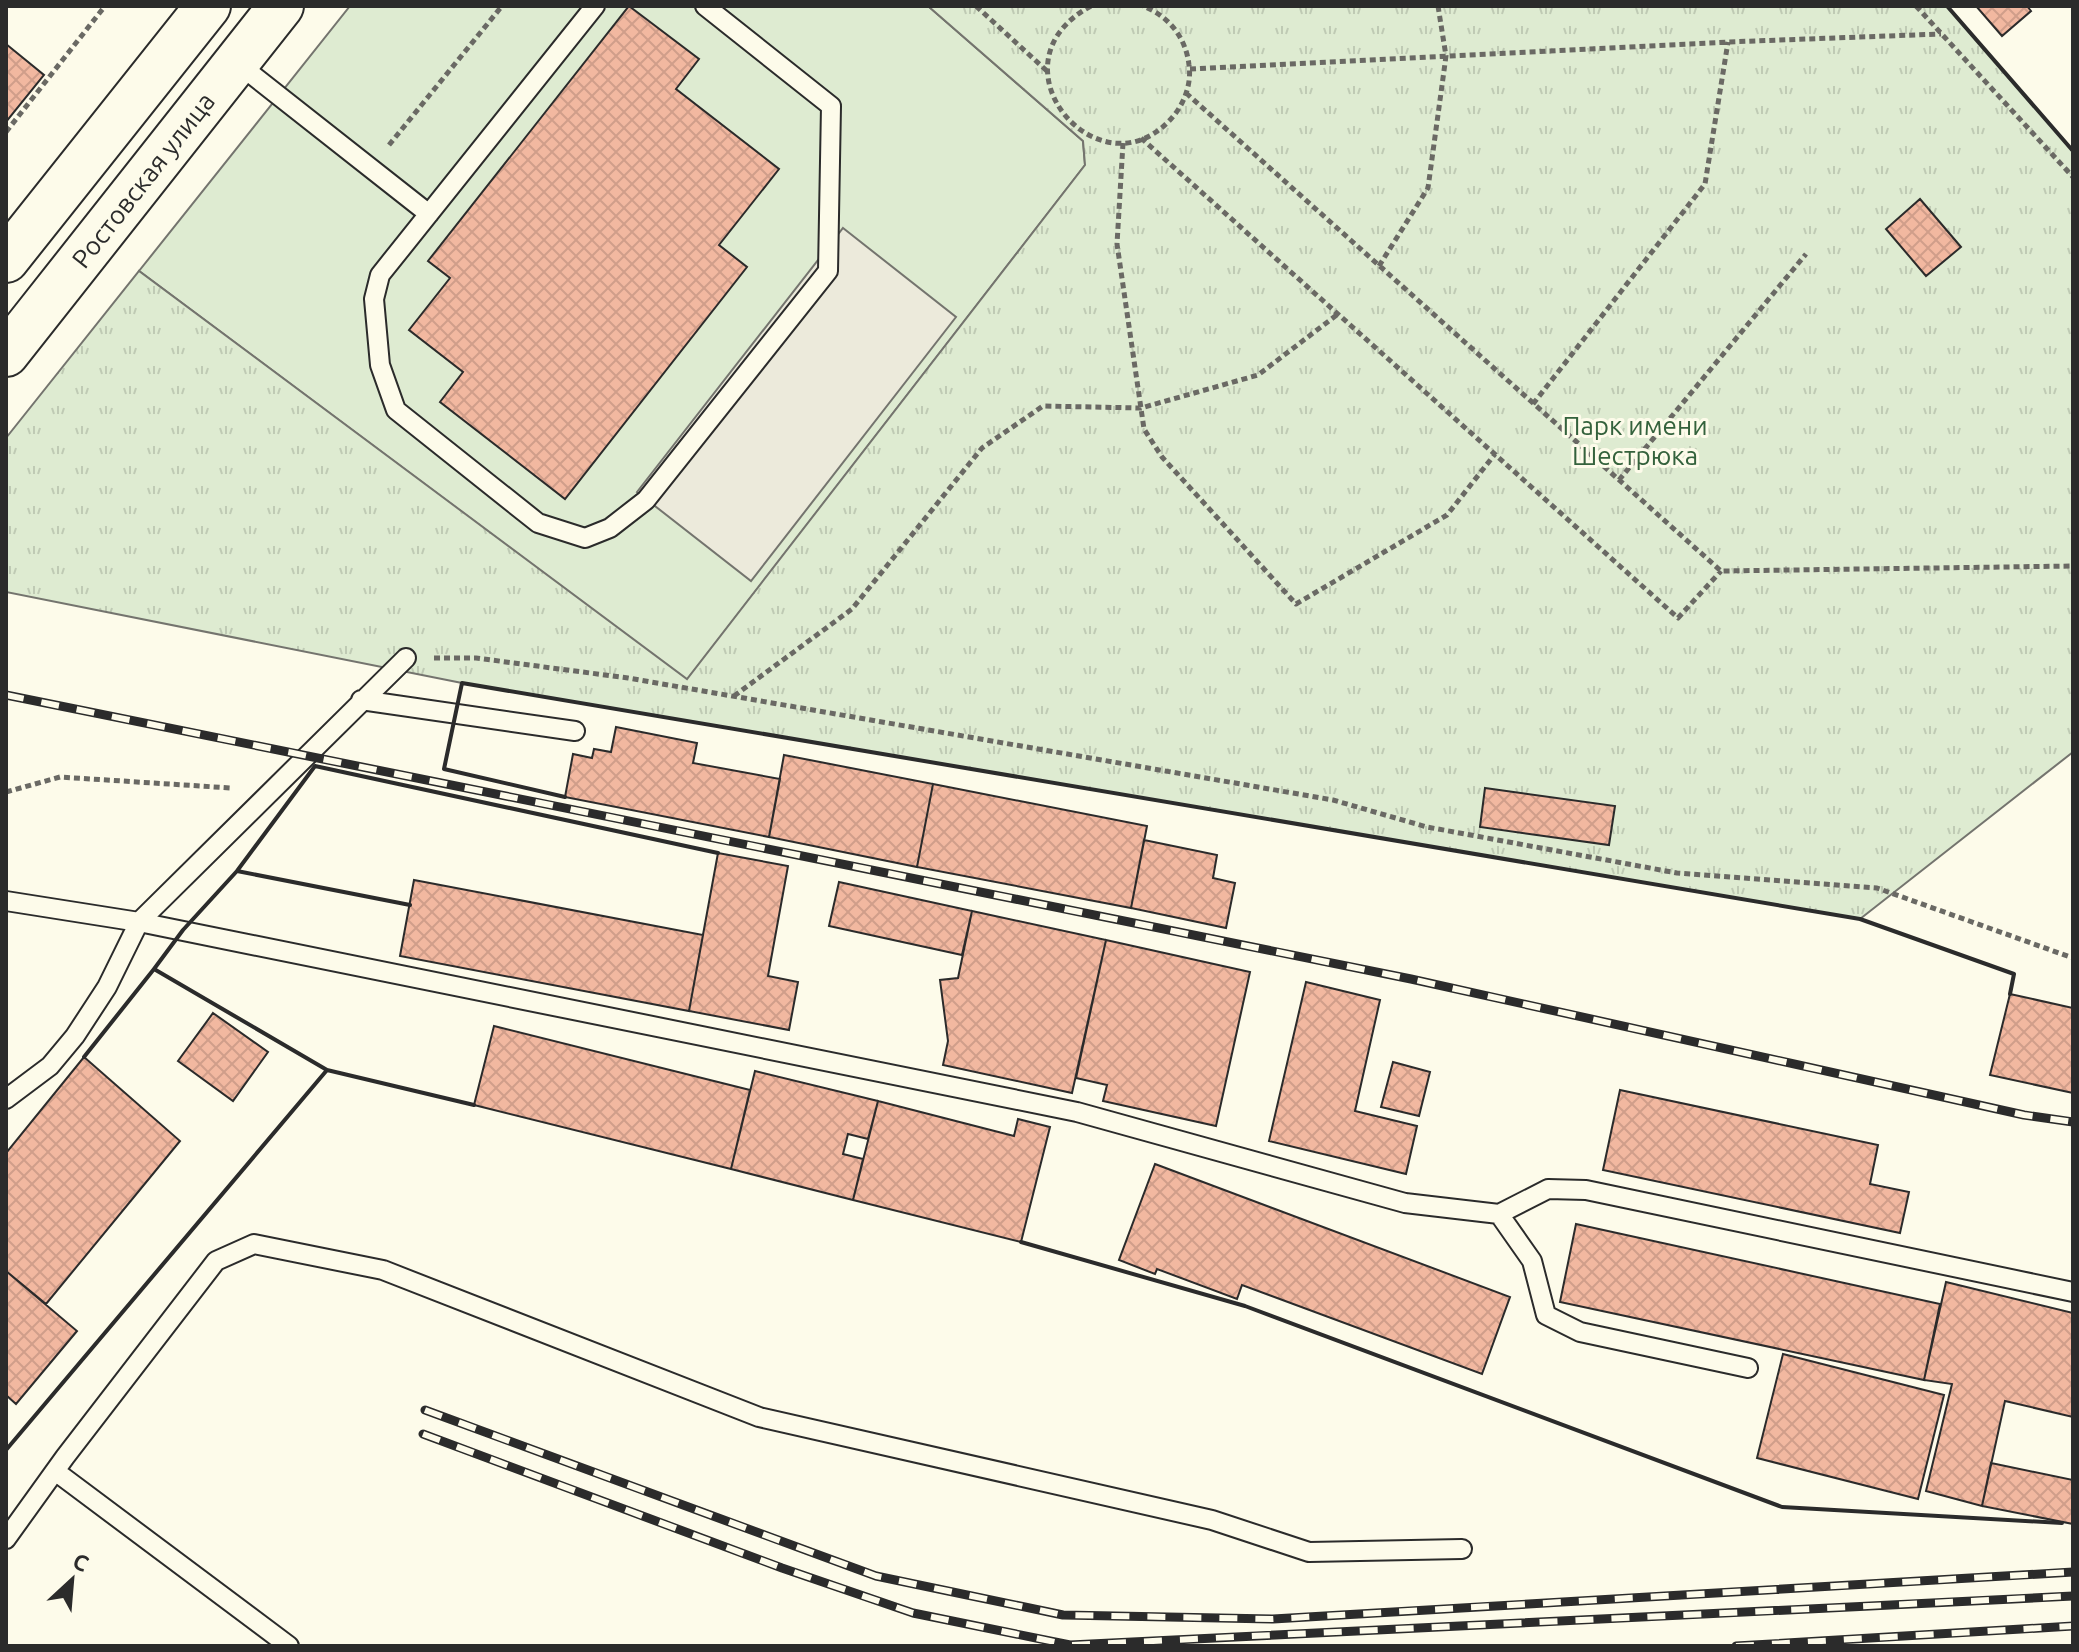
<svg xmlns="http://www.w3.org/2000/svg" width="2079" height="1652" viewBox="0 0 2079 1652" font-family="Ubuntu,sans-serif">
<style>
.green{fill:#deebd1;stroke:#74746e;stroke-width:2}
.park{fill:url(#park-tufts);stroke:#74746e;stroke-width:2}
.parking{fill:#eceadb;stroke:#74746e;stroke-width:2}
.building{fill:url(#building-cross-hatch);stroke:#2b2b2b;stroke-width:2}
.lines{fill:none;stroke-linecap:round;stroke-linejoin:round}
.service-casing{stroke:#2b2b2b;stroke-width:22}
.tertiary-casing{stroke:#2b2b2b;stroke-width:48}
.path{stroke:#6a6964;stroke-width:5;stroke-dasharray:6 4;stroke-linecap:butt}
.service{stroke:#fdfbea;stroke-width:18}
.tertiary{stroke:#fdfbea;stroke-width:44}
.rail-casing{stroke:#2b2b2b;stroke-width:9}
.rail{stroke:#fdfbea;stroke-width:6;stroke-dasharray:18;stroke-linecap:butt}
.wall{stroke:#2b2b2b;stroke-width:4}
.labels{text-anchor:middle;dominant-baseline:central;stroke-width:6;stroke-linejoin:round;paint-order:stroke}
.street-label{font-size:26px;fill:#2b2b2b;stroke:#fdfbea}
.park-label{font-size:26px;fill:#34623c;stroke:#fdfbea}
</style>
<defs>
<pattern id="park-tufts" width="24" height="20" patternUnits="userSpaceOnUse" patternTransform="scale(2)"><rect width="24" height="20" fill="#deebd1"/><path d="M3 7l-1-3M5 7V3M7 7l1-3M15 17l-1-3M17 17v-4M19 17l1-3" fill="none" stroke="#bfcab4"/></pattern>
<pattern id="building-cross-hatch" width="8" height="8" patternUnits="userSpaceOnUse" patternTransform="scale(2)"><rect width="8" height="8" fill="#f2b8a0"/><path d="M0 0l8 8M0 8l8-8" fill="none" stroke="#d09e8a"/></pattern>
</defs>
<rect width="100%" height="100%" fill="#fdfbea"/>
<!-- green -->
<path class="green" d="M350 6H928L1083 141 1085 165 687 680 139 271Z"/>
<!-- park -->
<path class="park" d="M928 6H1947L2073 151V752L1860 919 462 683 6 592V438L139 271 687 679 1085 165 1083 141Z"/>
<!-- parking -->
<path class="parking" d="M843 228 956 317 751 581 637 492Z"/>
<!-- building -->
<path class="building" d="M629 6 699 59 676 89 779 169 719 245 747 267 565 499 440 402 463 372 409 330 450 278 428 261Z
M1976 6H2027L2031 11 2002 36Z
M6 44 44 75 6 122Z
M1920 199 1961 247 1926 276 1886 229Z
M616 727 697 743 693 763 780 779 769 837 565 797 573 754 592 758 594 749 611 752Z
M784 755 933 784 917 867 769 837Z
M933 784 1147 826 1131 908 917 867Z
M1485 788 1615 806 1609 845 1480 827Z
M1144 840 1217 855 1213 878 1235 883 1226 928 1131 908Z
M718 853 788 866 768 976 798 982 789 1030 689 1011Z
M414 880 703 935 689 1011 400 956Z
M839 882 972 911 962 955 829 926Z
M972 911 1106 940 1072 1093 943 1065 948 1041 940 980 958 978Z
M1106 940 1250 972 1216 1126 1103 1101 1107 1085 1076 1078Z
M1306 982 1380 1000 1355 1111 1417 1126 1406 1174 1269 1141Z
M2010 994 2073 1008V1093L1990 1075Z
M213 1013 268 1052 233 1101 178 1061Z
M494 1026 750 1090 731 1169 474 1105Z
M84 1057 180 1141 46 1304 6 1271V1153Z
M1393 1062 1430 1072 1419 1116 1381 1107Z
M755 1071 878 1101 868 1139 848 1134 843 1154 863 1159 853 1200 731 1169Z
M1620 1090 1878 1145 1870 1184 1909 1192 1900 1233 1603 1170Z
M878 1101 1014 1136 1018 1119 1050 1127 1021 1242 853 1200Z
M1155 1164 1510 1297 1482 1374 1242 1285 1237 1299 1157 1269 1155 1274 1119 1260Z
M1576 1224 1940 1304 1924 1380 1560 1302Z
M6 1271 77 1331 16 1404 6 1395Z
M1946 1282 2073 1313V1417L2005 1401 1982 1506 1926 1491 1952 1384 1924 1380Z
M1783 1354 1944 1395 1918 1499 1757 1458Z
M1991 1463 2073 1480V1524L1982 1506Z"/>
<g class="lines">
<defs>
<path id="service" d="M595 6 380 275 374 299 380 365 396 410 538 523 585 538 610 528 646 500 828 271 831 106 705 6
M236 62 429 214
M361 700 575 731
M6 901 139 922 1077 1112 1405 1203 1499 1214 1532 1261 1546 1315 1580 1332 1748 1368
M6 1099 50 1066 75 1036 107 987 139 922 406 658
M1499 1214 1548 1189 1586 1190 2073 1292
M55 1471 289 1646
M6 1539 65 1457 216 1261 254 1244 383 1270 759 1417 1212 1520 1309 1552 1462 1549"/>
<path id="tertiary" d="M6 260 208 6
M6 354 281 6"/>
</defs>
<!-- service casing -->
<use href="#service" class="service-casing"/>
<!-- tertiary casing -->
<use href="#tertiary" class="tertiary-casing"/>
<!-- path -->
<path class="path" d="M976 6 1047 71
M1091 6C985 63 1097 196 1169 121 1183 107 1192 85 1189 65 1186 38 1169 16 1143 6
M1916 6 2073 177
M1190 69 1728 42 1941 34
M1186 93 1721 571 2073 566
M6 132 105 6
M1141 138 1678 618 1721 571
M1123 143 1117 244 1144 429 1162 457 1296 604 1447 515 1495 454
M389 145 502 6
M1379 266 1428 188 1446 56 1438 6
M1533 404 1705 184 1728 42
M1619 480 1806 254
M434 658H476L628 678 1333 800 1427 827 1677 873 1877 888 2073 958
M734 696 852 609 982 448 1043 406 1141 408 1258 375 1338 314
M6 792 60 777 231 788"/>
<!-- service -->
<use href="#service" class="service"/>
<!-- tertiary -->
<use href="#tertiary" class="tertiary"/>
<defs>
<path id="rail" d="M6 695 1411 979 2024 1115 2073 1122
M425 1410 876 1576 1063 1615 1273 1619 2073 1572
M423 1434 782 1568 913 1613 1070 1645 2073 1596
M1736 1646 2073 1626"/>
</defs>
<!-- rail casing -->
<use href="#rail" class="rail-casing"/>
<!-- rail -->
<use href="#rail" class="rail"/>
<!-- wall -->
<path class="wall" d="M1947 6 2073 151
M565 797 444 769 462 683 1860 919 2014 974 2010 994
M237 871 410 905
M84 1057 154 969
M474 1105 327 1070 154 969 183 930 237 871 315 766 718 853
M1021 1242 1245 1306 1782 1507 2062 1523
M6 1450 327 1070"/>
</g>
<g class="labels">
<!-- street labels -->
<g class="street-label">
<text transform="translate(143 180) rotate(-52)">Ростовская улица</text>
</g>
<!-- park labels -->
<g class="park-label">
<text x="1635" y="425">Парк имени<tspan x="1635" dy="30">Шестрюка</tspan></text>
</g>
</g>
<!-- border -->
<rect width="2079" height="1652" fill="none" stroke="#2b2b2b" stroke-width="16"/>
<!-- north arrow -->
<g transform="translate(72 1580) rotate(26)" stroke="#fdfbea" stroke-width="6" paint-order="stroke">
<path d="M0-6L14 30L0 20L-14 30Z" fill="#2b2b2b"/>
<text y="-12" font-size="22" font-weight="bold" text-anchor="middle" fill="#2b2b2b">С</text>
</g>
</svg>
